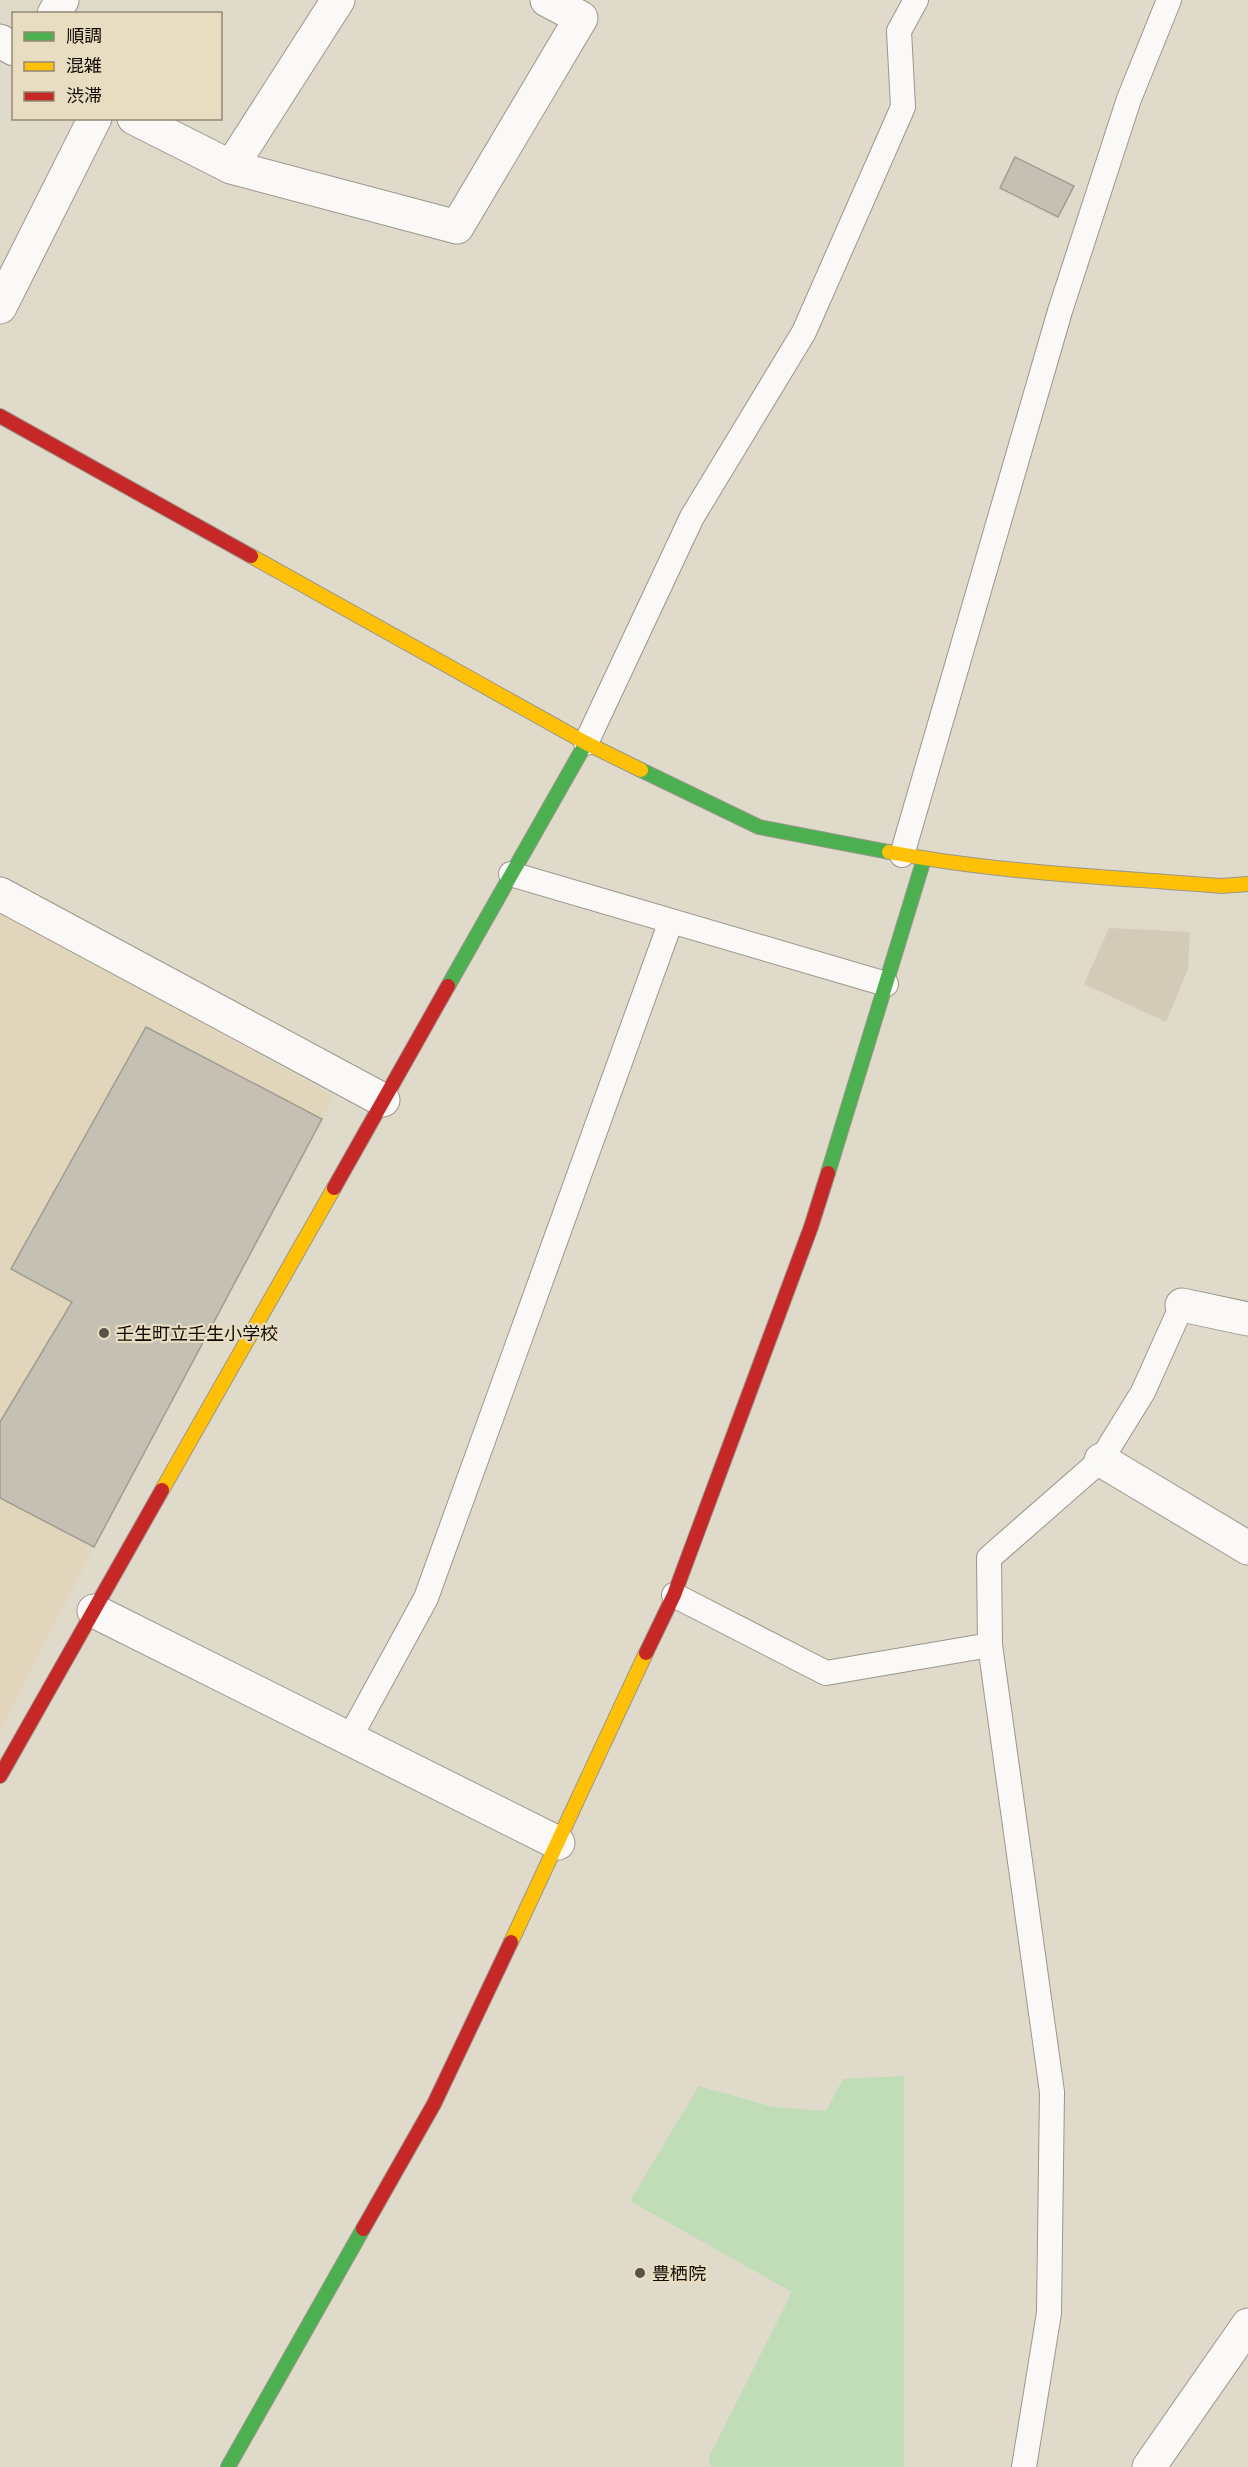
<svg xmlns="http://www.w3.org/2000/svg" width="1248" height="2467" viewBox="0 0 1248 2467" font-family="'PT Sans Narrow','Noto Sans JP',sans-serif">
<style>
.commercial{fill:#d3cab8}
.built{fill:#e1d6bb}
.green{fill:#c1ddb8}
.building{fill:#c4c0b3;stroke:#a19c91;stroke-width:1.5}
.lines{fill:none;stroke-linecap:round;stroke-linejoin:round}
.lane-casing{stroke:#9b978b;stroke-width:26}
.street-casing{stroke:#9b978b;stroke-width:35}
.fast-casing{stroke:#9b978b;stroke-width:16}
.slow-casing{stroke:#9b978b;stroke-width:16}
.jam-casing{stroke:#9b978b;stroke-width:16}
.lane{stroke:#faf9f7;stroke-width:24}
.street{stroke:#faf9f7;stroke-width:33}
.fast{stroke:#4caf50;stroke-width:14}
.slow{stroke:#ffc107;stroke-width:14}
.jam{stroke:#c62828;stroke-width:14}
.poi-dot{fill:#585349;stroke:#e9ddc1;stroke-width:2}
.labels{text-anchor:middle;dominant-baseline:central;stroke-width:4.5;stroke-linejoin:round;paint-order:stroke}
.poi-label{font-size:18px;fill:#0f0b03;stroke:#e9ddc1;text-anchor:start}
</style>
<rect width="100%" height="100%" fill="#e0daca"/>
<!-- commercial -->
<path class="commercial" d="M1109 928 1190 932 1188 969 1166 1022 1084 984Z"/>
<!-- built -->
<path class="built" d="M0 912 334 1096 94 1547 0 1732Z"/>
<!-- green -->
<path class="green" d="M904 2076V2467H711L709 2457 792 2292 630 2201 699 2086 773 2107 826 2111 843 2079Z"/>
<!-- building -->
<path class="building" d="M1015 157 1074 186 1058 217 1000 188Z
M146 1027 322 1119 94 1547 0 1498V1422L72 1302 11 1269Z"/>
<g class="lines">
<defs>
<path id="lane" d="M586 743 692 517 804 332 903 107 899 31 916 0
M902 855 1060 311 1129 99 1169 0
M511 874 886 984
M674 1595 826 1673 990 1645
M349 1739 426 1598 671 921
M1024 2467 1049 2313 1052 2092 990 1645 989 1558 1101 1460 1143 1392 1182 1305"/>
<path id="street" d="M54 14 62 0
M0 41 14 49
M134 118 231 167 457 227 581 18 547 0
M231 167 338 0
M0 307 95 118
M0 894 383 1100
M1182 1305 1248 1319
M1101 1460 1248 1548
M94 1611 558 1843
M1149 2467 1248 2325"/>
<path id="fast" d="M641 770 759 827 889 852
M448 986 586 743
M828 1173 924 859
M228 2467 363 2229"/>
<path id="slow" d="M251 556 586 743 641 770
M889 852C998 873 1110 877 1221 886L1248 884
M162 1490 334 1188
M511 1942 646 1653"/>
<path id="jam" d="M0 416 251 556
M334 1188 448 986
M646 1653 674 1595 811 1227 828 1173
M0 1776 162 1490
M363 2229 434 2104 511 1942"/>
</defs>
<!-- lane casing -->
<use href="#lane" class="lane-casing"/>
<!-- street casing -->
<use href="#street" class="street-casing"/>
<!-- fast casing -->
<use href="#fast" class="fast-casing"/>
<!-- slow casing -->
<use href="#slow" class="slow-casing"/>
<!-- jam casing -->
<use href="#jam" class="jam-casing"/>
<!-- lane -->
<use href="#lane" class="lane"/>
<!-- street -->
<use href="#street" class="street"/>
<!-- fast -->
<use href="#fast" class="fast"/>
<!-- slow -->
<use href="#slow" class="slow"/>
<!-- jam -->
<use href="#jam" class="jam"/>
</g>
<!-- markers -->
<g class="poi-dot">
<circle cx="104" cy="1333" r="6"/>
<circle cx="640" cy="2273" r="6"/>
</g>
<g class="labels">
<!-- poi labels -->
<g class="poi-label">
<text x="116" y="1333">壬生町立壬生小学校</text>
<text x="652" y="2273">豊栖院</text>
</g>
</g>
<!-- legend -->
<rect x="12" y="12" width="210" height="108" fill="#e9ddc1" stroke="#928975" stroke-width="1.5"/>
<rect x="24" y="32" width="30" height="9" fill="#4caf50" stroke="#928975" stroke-width="1.5"/>
<text x="66" y="42" font-size="18" fill="#0f0b03">順調</text>
<rect x="24" y="62" width="30" height="9" fill="#ffc107" stroke="#928975" stroke-width="1.5"/>
<text x="66" y="72" font-size="18" fill="#0f0b03">混雑</text>
<rect x="24" y="92" width="30" height="9" fill="#c62828" stroke="#928975" stroke-width="1.5"/>
<text x="66" y="102" font-size="18" fill="#0f0b03">渋滞</text>
</svg>
